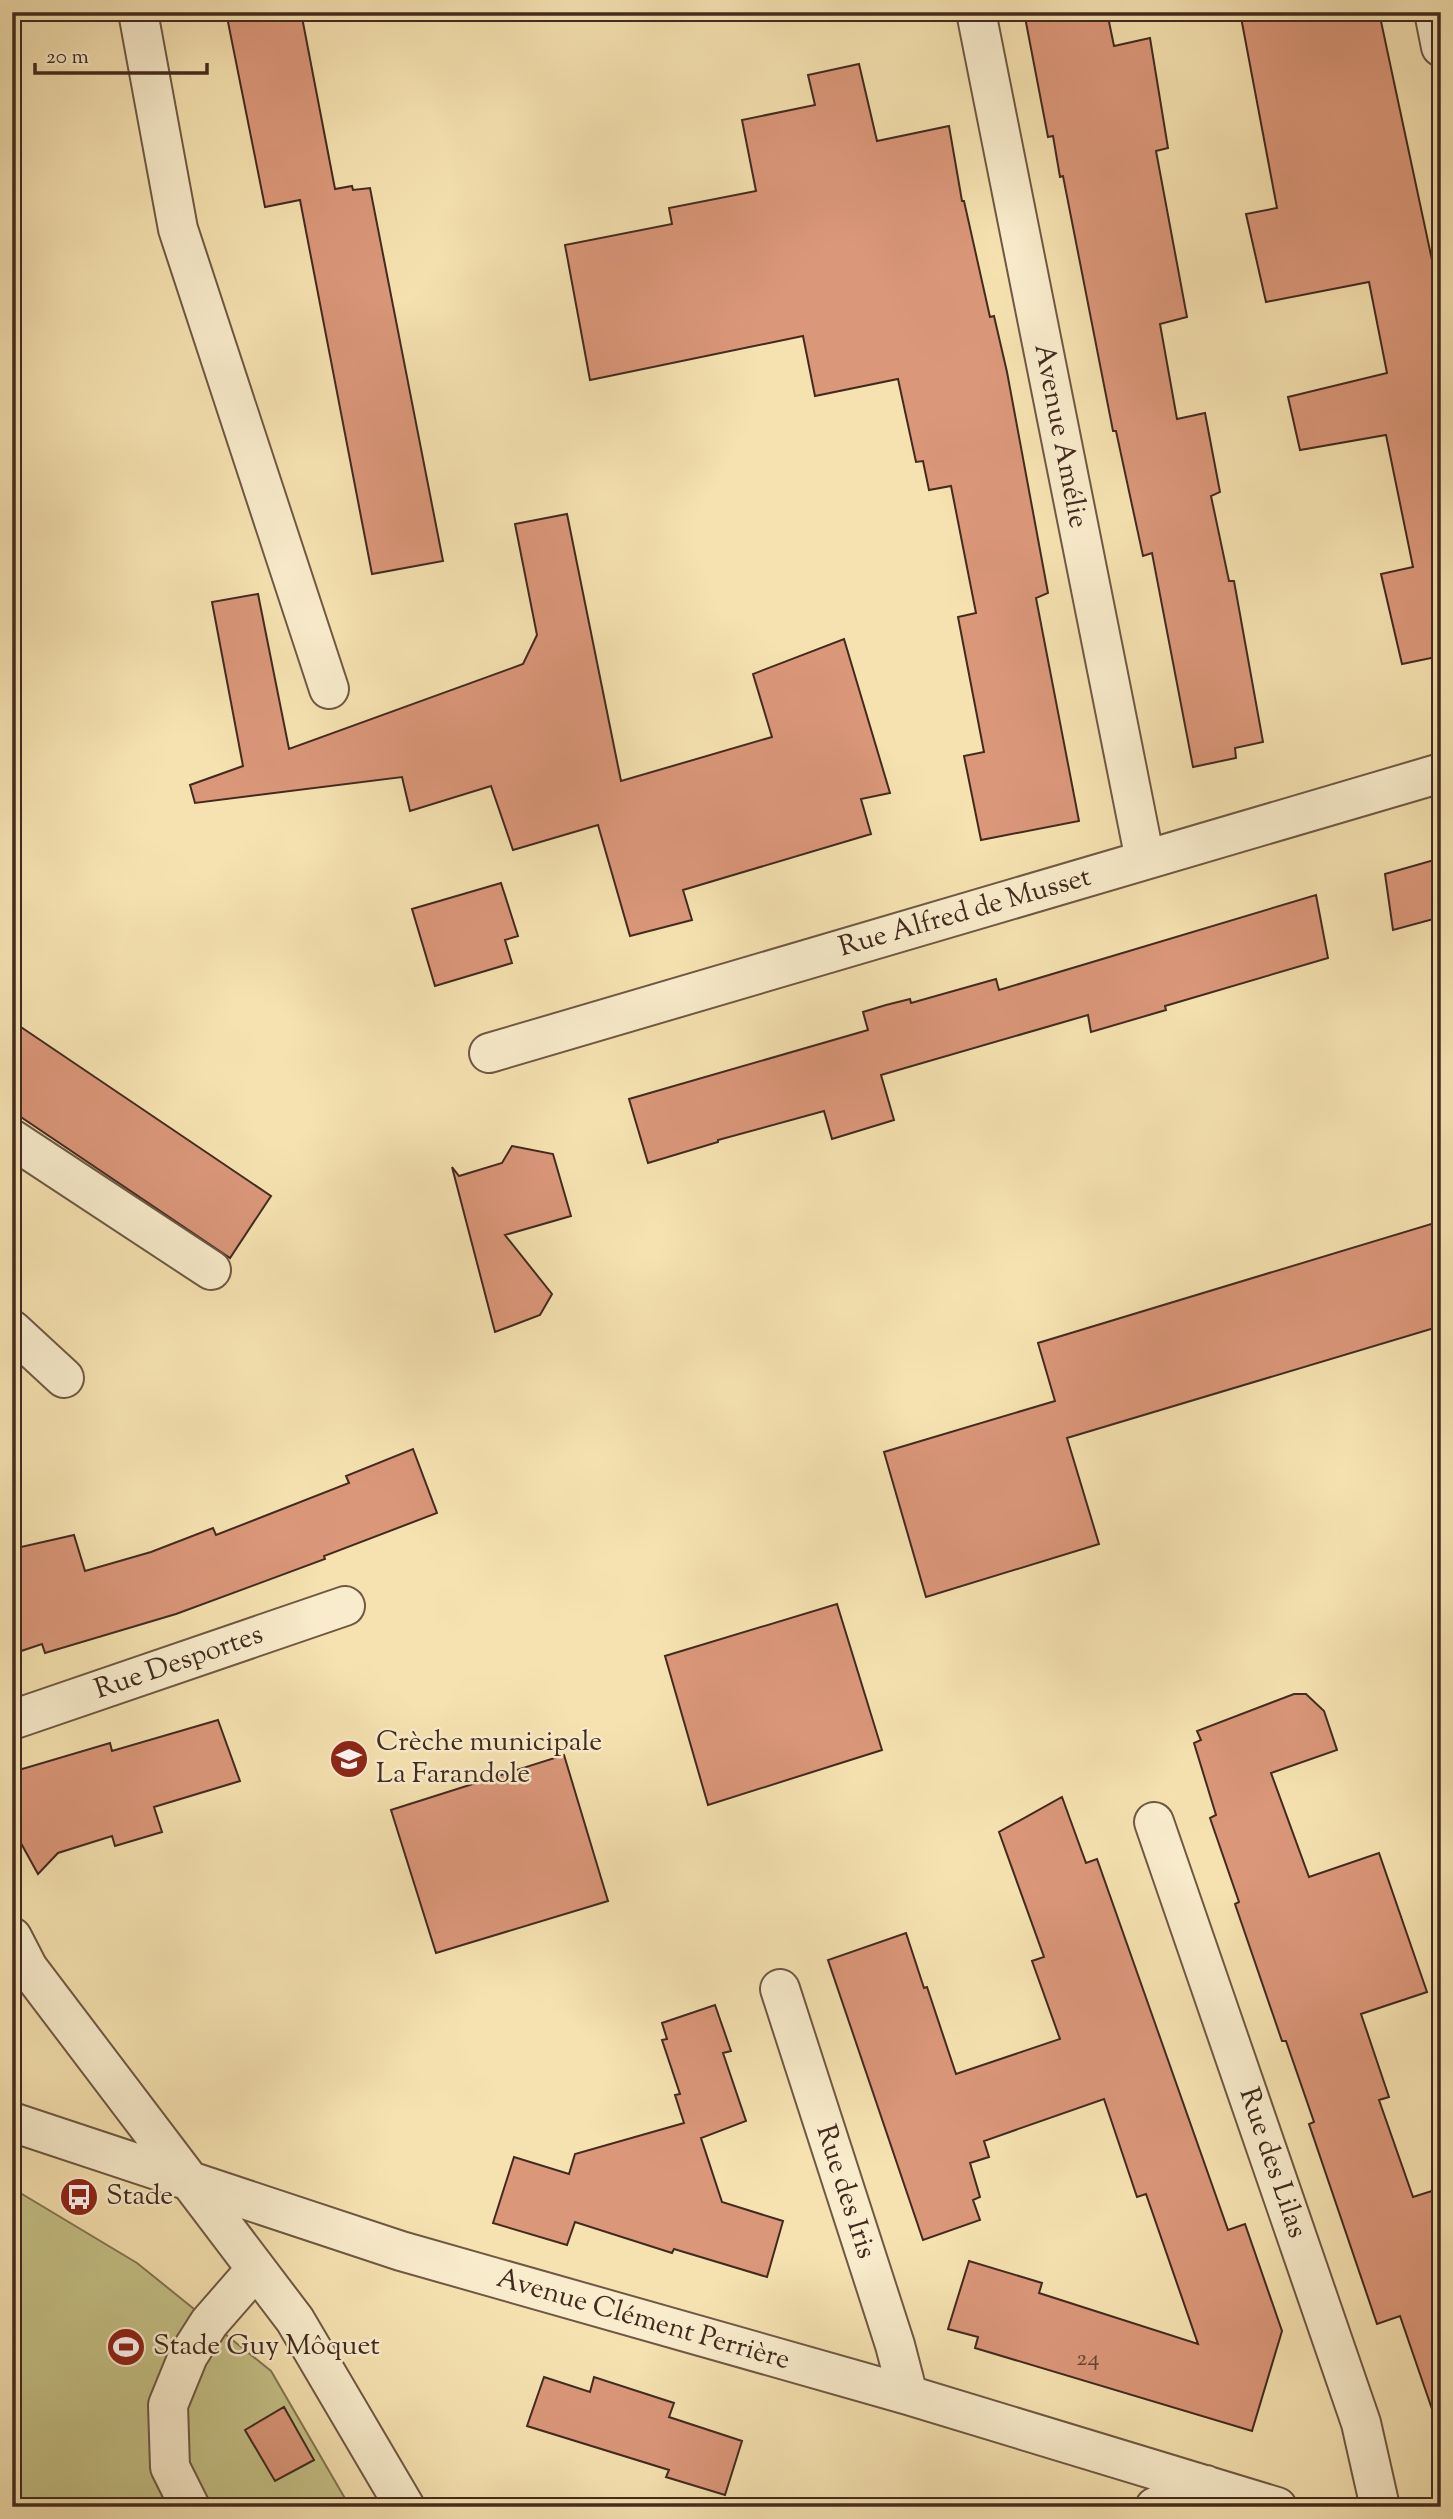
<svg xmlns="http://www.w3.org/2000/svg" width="1453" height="2519" viewBox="0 0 1453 2519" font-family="'Sorts Mill Goudy',serif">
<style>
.green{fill:#c4c086;stroke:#837552;stroke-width:2}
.building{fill:#db977a;stroke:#422a1f;stroke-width:2}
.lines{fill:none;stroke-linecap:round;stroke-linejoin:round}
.minor-casing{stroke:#6f5844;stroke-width:42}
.minor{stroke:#f9eccc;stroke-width:38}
.labels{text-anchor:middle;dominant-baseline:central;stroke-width:5;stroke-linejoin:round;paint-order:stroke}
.number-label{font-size:24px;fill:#684536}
.street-label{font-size:28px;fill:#422a1f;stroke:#f9eccc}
.poi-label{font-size:28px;fill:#422a1f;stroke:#f9eccc;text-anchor:start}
</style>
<rect width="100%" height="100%" fill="#f6e2b1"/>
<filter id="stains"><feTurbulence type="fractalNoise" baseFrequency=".00286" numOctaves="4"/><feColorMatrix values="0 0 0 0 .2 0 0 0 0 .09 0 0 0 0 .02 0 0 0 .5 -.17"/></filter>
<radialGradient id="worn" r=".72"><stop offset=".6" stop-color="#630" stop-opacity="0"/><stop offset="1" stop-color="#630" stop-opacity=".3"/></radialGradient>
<!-- green -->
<path class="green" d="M12 2188 137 2263 271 2371 350 2507H12Z"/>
<!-- building -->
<path class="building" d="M226 12H301L335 189 352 186 353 190 370 188 443 561 372 574 300 200 265 207Z
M1024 12H1107L1114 46 1150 38 1168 148 1156 151 1187 317 1160 324 1177 419 1205 413 1220 492 1211 496 1229 581H1234L1263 742 1235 748 1236 758 1193 767 1152 553 1143 556 1116 431H1113L1063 176 1060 177 1053 136 1048 137Z
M1240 12H1379L1441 302V656L1402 664 1381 574 1413 567 1386 435 1300 450 1288 397 1387 373 1369 282 1266 302 1246 214 1277 208Z
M859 64 877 141 949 126 962 201H964L990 317 994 316 1007 372 1048 593 1036 598 1079 821 981 840 964 756 984 752 958 617 976 613 951 486 929 490 923 461 916 462 898 379 815 396 803 336 590 380 565 245 672 224 669 208 756 191 742 120 815 105 808 75Z
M567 514 621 781 772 737 753 674 844 639 890 793 861 799 871 834 683 890 692 920 630 936 598 825 513 850 491 786 410 811 402 777 195 803 190 785 243 766 212 602 258 594 289 749 523 664 537 635 515 524Z
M1441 858V917L1393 930 1385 874Z
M501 883 518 936 505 940 512 963 435 986 412 909Z
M1316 895 1328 958 1165 1006 1166 1010 1091 1032 1088 1015 881 1075 894 1120 832 1139 824 1111 718 1140V1142L648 1163 629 1099 868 1030 863 1012 886 1005 910 999 911 1003 996 979 999 990Z
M12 1021 271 1196 230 1258 12 1111Z
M512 1146 553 1154 571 1216 505 1235 552 1294 540 1315 495 1332 452 1167 459 1176 502 1163Z
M1441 1221V1326L1067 1438 1099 1544 926 1597 884 1452 1055 1401 1038 1343Z
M413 1449 437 1513 324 1556 325 1559 176 1614 45 1653 42 1644 12 1654V1549L74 1535 85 1571 151 1552 213 1528 216 1535 349 1483 346 1476Z
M837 1604 882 1750 708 1805 665 1656Z
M1294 1694H1306L1324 1711 1337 1750 1271 1773 1309 1877 1379 1853 1427 1992 1361 2014 1389 2097 1379 2100 1413 2197 1441 2188V2411L1433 2412 1400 2316 1377 2324 1309 2124 1314 2122 1286 2041H1282L1235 1904 1239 1902 1210 1818 1216 1815 1194 1743 1201 1740 1197 1731Z
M218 1720 240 1781 154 1807 162 1832 115 1846 112 1836 58 1853 38 1874 12 1827V1772L110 1743 112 1751Z
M564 1755 608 1901 436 1953 391 1810Z
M1062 1797 1086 1863 1097 1859 1228 2230 1245 2224 1282 2331 1252 2431 975 2348 978 2337 948 2329 969 2261 1042 2283 1039 2293 1198 2344 1146 2194 1137 2197 1104 2099 984 2141 989 2157 970 2163 980 2197 973 2200 980 2220 923 2240 828 1960 906 1933 924 1988 927 1987 956 2074 1060 2039 1032 1961 1044 1957 999 1832Z
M715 2005 731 2051 723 2053 746 2121 701 2138 722 2202 783 2221 767 2277 674 2249 672 2253 575 2222 567 2245 493 2223 514 2157 569 2174 575 2154 684 2123 675 2095 680 2094 662 2040 667 2039 662 2023Z
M544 2377 590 2392 594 2377 637 2391 674 2403 669 2417 742 2441 725 2495 666 2477 669 2470 527 2426Z
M284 2407 314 2460 275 2481 245 2430Z"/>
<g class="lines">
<defs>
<path id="minor" d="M138 12 178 229 329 689
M976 12 1145 860
M1434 12 1441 47
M489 1053 1441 773
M12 1139 211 1270
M12 1330 64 1378
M12 1720 345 1606
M1154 1822 1361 2423 1380 2507
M12 1937 28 1968 295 2320 405 2507
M780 1989 895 2345 908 2395
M12 2122 401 2251 908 2395 1277 2507
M190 2507 170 2467 168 2405 188 2356 209 2323 256 2269
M1155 2507 1206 2485"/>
</defs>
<!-- minor casing -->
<use href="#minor" class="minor-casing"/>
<!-- minor -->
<use href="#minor" class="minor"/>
</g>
<!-- icons -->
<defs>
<symbol id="school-disc" viewBox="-11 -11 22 22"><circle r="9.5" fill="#8f2418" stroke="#f9eccc"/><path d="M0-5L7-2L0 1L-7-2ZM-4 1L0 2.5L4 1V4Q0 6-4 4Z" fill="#fff"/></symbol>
<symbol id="bus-disc" viewBox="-11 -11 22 22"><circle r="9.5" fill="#8f2418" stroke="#f9eccc"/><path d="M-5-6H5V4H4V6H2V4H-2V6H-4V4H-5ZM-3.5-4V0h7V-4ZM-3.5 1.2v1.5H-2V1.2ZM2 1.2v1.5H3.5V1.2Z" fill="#fff"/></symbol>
<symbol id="stadium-disc" viewBox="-11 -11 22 22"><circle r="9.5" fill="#8f2418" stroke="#f9eccc"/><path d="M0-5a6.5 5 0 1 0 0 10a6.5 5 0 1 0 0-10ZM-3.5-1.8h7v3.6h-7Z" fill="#fff"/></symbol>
</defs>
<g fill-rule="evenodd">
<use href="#school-disc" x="327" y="1737" width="44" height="44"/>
<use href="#bus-disc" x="57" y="2175" width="44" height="44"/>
<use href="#stadium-disc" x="104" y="2325" width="44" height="44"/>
</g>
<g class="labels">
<!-- number labels -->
<g class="number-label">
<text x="1088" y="2359">24</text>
</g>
<!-- street labels -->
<g class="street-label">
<text transform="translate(1060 436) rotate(79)">Avenue Amélie</text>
<text transform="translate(965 913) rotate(-16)">Rue Alfred de Musset</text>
<text transform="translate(179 1663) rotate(-19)">Rue Desportes</text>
<text transform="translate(1272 2163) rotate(71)">Rue des Lilas</text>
<text transform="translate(845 2192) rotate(72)">Rue des Iris</text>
<text transform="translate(643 2320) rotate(16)">Avenue Clément Perrière</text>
</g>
<!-- poi labels -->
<g class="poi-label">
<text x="376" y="1743">Crèche municipale<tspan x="376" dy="32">La Farandole</tspan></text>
<text x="106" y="2197">Stade</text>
<text x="153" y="2347">Stade Guy Môquet</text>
</g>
</g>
<!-- margin -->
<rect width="1453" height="2519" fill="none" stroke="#f6e2b1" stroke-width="42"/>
<rect x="14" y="14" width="1425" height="2491" fill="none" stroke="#422a1f" stroke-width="3.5"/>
<rect x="21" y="21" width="1411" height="2477" fill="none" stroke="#422a1f" stroke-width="2"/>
<!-- scale -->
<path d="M35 63v10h172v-10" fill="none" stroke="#422a1f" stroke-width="3.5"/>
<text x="46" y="63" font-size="21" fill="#422a1f" stroke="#f9eccc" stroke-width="5" paint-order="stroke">20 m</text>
<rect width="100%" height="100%" filter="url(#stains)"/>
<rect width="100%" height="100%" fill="url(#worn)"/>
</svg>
